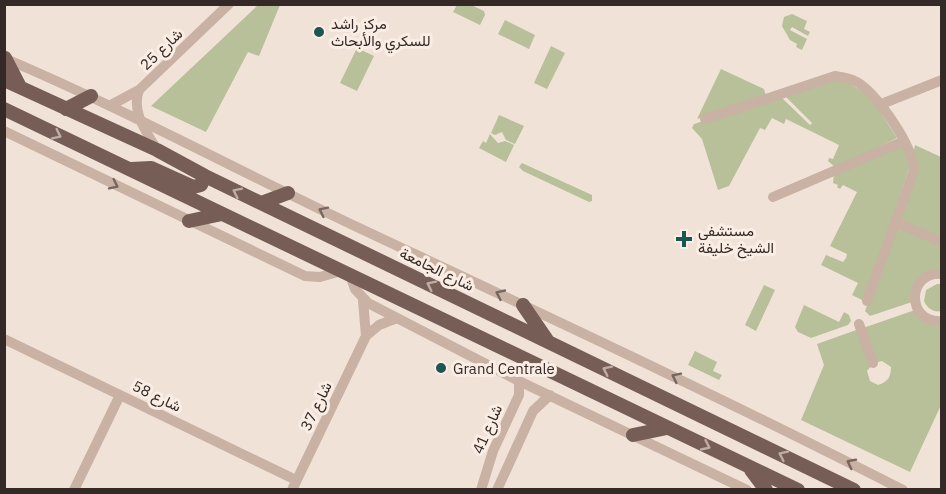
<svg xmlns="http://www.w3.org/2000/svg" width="946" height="494" viewBox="0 0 946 494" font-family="'IBM Plex Sans',Vazirmatn,sans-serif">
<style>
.green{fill:#b7c098}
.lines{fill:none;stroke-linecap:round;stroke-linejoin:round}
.minor{stroke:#c9b1a4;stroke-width:10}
.major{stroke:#765e57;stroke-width:14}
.oneway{stroke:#beada5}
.oneway2{stroke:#77665f}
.poi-dot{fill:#1b5653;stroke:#f9ede4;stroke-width:2}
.labels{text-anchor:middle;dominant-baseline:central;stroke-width:6;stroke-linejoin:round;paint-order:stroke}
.poi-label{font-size:15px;fill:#342926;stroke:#f9ede4;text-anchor:start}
.street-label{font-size:15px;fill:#342926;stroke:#f9ede4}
</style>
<rect width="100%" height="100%" fill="#f1e2d8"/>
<!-- green -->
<path class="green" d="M258 5H280L259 56 248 52 206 132 151 106Z
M457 5H471L484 11 485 15 480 25 453 12Z
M792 14 807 21 804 29 810 32 808 36 792 27 790 30 807 39 802 50 796 47 797 44 790 40 782 26 784 17Z
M505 20 535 35 529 49 498 34Z
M551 46 565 53 547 89 534 83Z
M357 48 374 56 357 91 340 83Z
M721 69 764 89 766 97 697 119Z
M841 78 871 97 897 138 836 168 828 161 829 158 833 159 839 145 786 119 784 124 772 118 765 130 760 128 729 186 718 190 702 139 692 128 694 124 780 96 810 125 812 123 784 95Z
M499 115 524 126 515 144 506 140 502 132 495 135 491 133Z
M490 134 498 143 505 141 514 145 506 162 479 148 483 141 486 143Z
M902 145 912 160 864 301 852 295 858 283 821 265 826 255 843 262 846 258 847 254 830 246 857 192 843 185 840 189 837 187 838 185 833 183 834 173Z
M915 145 941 157V239L903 222 900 218Z
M522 163 592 195V201L589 202 523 171 519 167Z
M897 228 941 244V271L931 274 912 302 870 316 865 311Z
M937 284H942L941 311C934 313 927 308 924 301L926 290Z
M764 285 775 290 756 331 745 325Z
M804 305 839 322 844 312 849 315 851 321 848 325 811 338 798 332 795 327Z
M915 310 941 323V405L910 472 801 420 824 365 817 344 859 329 872 365 867 371 870 381 878 385C888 382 891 377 891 367L882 361 874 363 863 328Z
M695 351 717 362 713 371 722 375 719 380 688 365Z"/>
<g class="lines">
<!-- minor -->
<path class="minor" d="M4 58C124 109 239 171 357 227 540 313 723 398 903 490
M139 90C131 112 146 131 157 150
M111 105 139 90 229 4
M879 105 942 80
M705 119 835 76C843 77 850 78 857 82 878 95 913 146 914 170L867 301
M4 131 305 276 320 277 341 271
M773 197 904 141
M895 222 942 242
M942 274C906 271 906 324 942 321
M350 275 355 289 368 303 519 381 747 490
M363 300 366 336
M859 324 873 363
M4 339 296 480
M74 490 120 395
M292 490 366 336 379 325 397 318
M481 490 493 451 519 395V381
M497 490 533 411 550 395"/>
<!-- major -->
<path class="major" d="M5 58 20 87
M4 80 157 150 205 176 854 490
M4 109 798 490
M66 109 91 96
M131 169 151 168 193 187 201 185 205 176
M261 203 288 193
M189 221 222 214
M523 305 547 340
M633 435 667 428
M751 470 766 490"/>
</g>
<!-- one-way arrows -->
<defs><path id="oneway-chevron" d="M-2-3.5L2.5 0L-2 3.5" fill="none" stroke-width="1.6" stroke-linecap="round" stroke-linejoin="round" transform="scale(1.5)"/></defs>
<g class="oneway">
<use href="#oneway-chevron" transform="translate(57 135) rotate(26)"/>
<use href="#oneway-chevron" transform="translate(237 192) rotate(-154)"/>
<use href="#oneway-chevron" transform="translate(431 285) rotate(-154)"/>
<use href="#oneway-chevron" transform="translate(607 370) rotate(-154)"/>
<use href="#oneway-chevron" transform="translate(706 446) rotate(25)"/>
<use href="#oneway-chevron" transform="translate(783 455) rotate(-154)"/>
</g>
<g class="oneway2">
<use href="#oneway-chevron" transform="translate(114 185) rotate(26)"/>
<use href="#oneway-chevron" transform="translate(323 211) rotate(-154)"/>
<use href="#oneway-chevron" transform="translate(500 294) rotate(-155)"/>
<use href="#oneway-chevron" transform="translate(676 377) rotate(-154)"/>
<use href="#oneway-chevron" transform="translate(851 463) rotate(-153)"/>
</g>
<!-- markers -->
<g class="poi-dot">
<circle cx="319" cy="32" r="6"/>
<path d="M681 230h6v6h6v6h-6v6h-6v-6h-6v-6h6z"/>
<circle cx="441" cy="368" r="6"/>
</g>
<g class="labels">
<!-- poi labels -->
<g class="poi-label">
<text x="331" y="23">مركز راشد<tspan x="331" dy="17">للسكري والأبحاث</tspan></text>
<text x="698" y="230">مستشفى<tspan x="698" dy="17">الشيخ خليفة</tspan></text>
<text x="453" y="368">Grand Centrale</text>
</g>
<!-- street labels -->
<g class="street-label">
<text transform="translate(161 49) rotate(-44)">شارع 25</text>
<text transform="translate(437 269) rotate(26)">شارع الجامعة</text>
<text transform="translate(157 396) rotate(26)">شارع 58</text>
<text transform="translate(316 406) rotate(-64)">شارع 37</text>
<text transform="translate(487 429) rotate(-66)">شارع 41</text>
</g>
</g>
<!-- border -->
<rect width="946" height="494" fill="none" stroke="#342926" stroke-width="12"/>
</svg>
